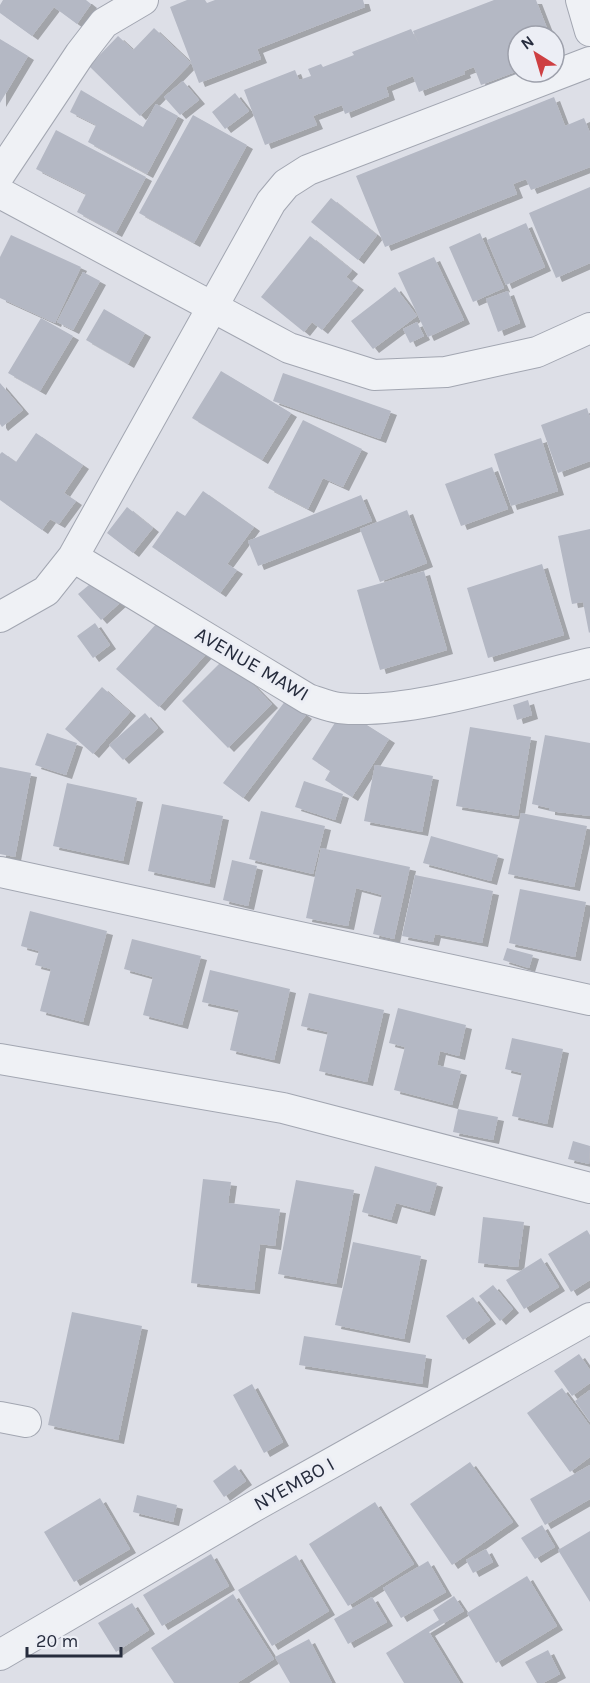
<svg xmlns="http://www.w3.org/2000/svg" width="590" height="1683" viewBox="0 0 590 1683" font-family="Karla,sans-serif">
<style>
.building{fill:#b4b8c4;filter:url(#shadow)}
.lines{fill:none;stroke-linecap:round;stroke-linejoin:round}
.minor-casing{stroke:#a2a6b1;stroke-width:32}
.minor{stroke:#eff1f5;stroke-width:30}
.labels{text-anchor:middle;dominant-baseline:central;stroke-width:6;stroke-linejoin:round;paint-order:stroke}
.street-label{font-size:20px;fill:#262c3d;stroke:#eceef5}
</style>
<defs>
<filter id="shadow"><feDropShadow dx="6" dy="4" stdDeviation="0" flood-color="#0004"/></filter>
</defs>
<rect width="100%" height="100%" fill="#dddfe7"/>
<!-- building -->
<path class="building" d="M3 0H86L91 4 77 24 54 7 32 36 0 13V5Z
M187 0H205L207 3 215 0H363L365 7 257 49 261 59 199 83 170 7Z
M494 0H536L550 36H518V71L481 85 474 67 464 71 465 74 419 92 413 76 386 87 389 96 345 114 342 105 313 116 317 125 265 145 244 90 295 70 299 80 311 76 308 69 321 64 323 67 354 55 352 52 411 29 419 44 413 31Z
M154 28 191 63 140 116 89 66 118 36 133 50Z
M0 39 28 56 0 103Z
M183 81 199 100 180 115 164 97Z
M81 90 143 127 156 104 178 116 147 174 88 142 96 125 70 112Z
M235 93 249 111 225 129 212 112Z
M554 97 565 126 584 118 590 133V167L531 190 526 179 513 184 517 194 385 247 356 176Z
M193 115 247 145 194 243 139 213Z
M56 130 146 177 116 233 77 212 86 194 36 169Z
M590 187V263L556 278 529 213Z
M331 198 377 235 358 260 311 222Z
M526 223 545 267 506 285 487 240Z
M480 233 504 288 473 302 449 247Z
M11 235 81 267 55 323 0 298V257Z
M310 236 352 270 346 277 358 286 322 330 312 322 304 332 261 297Z
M434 257 464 320 428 337 398 273Z
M83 272 100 281 73 330 57 322Z
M395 287 417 316 373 349 351 321Z
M508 291 520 323 498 332 486 299Z
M104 309 145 333 128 364 86 340Z
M41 318 73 336 40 391 8 373Z
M417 322 424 336 410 343 403 329Z
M221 371 291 413 262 460 192 418Z
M283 373 391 411 380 439 273 401Z
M0 383 23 410 2 427 0 424Z
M587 408 590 418V461L558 473 541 425Z
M303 420 362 449 343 487 323 478 308 509 268 488Z
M36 433 83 465 64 493 76 501 59 524 50 519 42 530 0 500V454L2 452 16 462Z
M541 438 558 491 511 506 494 454Z
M492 467 508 509 461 526 445 484Z
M203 491 254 527 227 564 237 570 220 593 152 547 177 511 185 516Z
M361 495 372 521 258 566 248 541Z
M127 507 153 528 133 553 107 533Z
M407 510 427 563 380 582 360 529Z
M590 529V632L589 633 583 602 572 604 558 536Z
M542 564 564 635 488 658 467 588Z
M424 571 447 650 380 670 357 590Z
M100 576 122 601 101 620 78 594Z
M165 614 208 652 159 707 116 669Z
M95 623 110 645 93 658 77 636Z
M226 657 272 704 228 748 182 701Z
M102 687 130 712 93 754 65 729Z
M286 700 306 715 243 798 223 783Z
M528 700 532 715 517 720 513 705Z
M343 710 389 739 352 797 325 780 330 771 312 759Z
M145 713 158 728 123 760 109 745Z
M470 727 531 737 518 816 456 806Z
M47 733 77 743 66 775 35 765Z
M545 735 590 743V816L549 811V808L532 804Z
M375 765 433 776 422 832 364 821Z
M0 767 31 773 15 857 0 854Z
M304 781 343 794 335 820 295 807Z
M67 783 137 798 123 861 53 846Z
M162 804 223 816 209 884 148 871Z
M261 811 325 826 313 874 249 859Z
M521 813 587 826 574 887 508 874Z
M431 836 498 855 491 881 423 863Z
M321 848 410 867 394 939 373 934 382 895 356 888 348 926 306 918Z
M232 860 257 866 248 906 223 900Z
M415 875 493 891 482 943 435 934 433 942 402 936Z
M520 889 586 902 575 957 509 943Z
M30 911 107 931 83 1022 40 1011 51 969 35 965 39 951 21 946Z
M132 939 201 956 182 1025 143 1015 153 977 124 969Z
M507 948 533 955 529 968 503 960Z
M210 970 290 989 274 1060 230 1050 239 1010 202 1002Z
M309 993 384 1010 367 1082 319 1071 328 1032 301 1026Z
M398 1008 466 1025 459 1056 440 1051 437 1065 461 1071 452 1105 394 1090 405 1047 389 1043Z
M512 1038 563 1049 547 1124 512 1116 522 1073 505 1069Z
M458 1109 498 1117 493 1140 453 1132Z
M573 1141 590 1146 589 1164 568 1159Z
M375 1166 437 1183 429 1212 396 1203 391 1220 362 1212Z
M203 1179 231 1182 228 1203 280 1209 275 1246 260 1244 254 1290 191 1283Z
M296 1180 354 1190 336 1284 278 1274Z
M483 1217 524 1222 518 1267 478 1263Z
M587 1230 590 1235V1280L571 1292 548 1254Z
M353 1242 421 1256 404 1339 335 1325Z
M541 1258 559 1287 524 1309 506 1280Z
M493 1285 513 1309 500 1321 479 1296Z
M473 1297 490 1320 463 1340 446 1316Z
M72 1312 142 1326 118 1440 48 1425Z
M304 1336 426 1355 422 1384 299 1365Z
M579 1354 590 1370V1383L572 1396 554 1371Z
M252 1384 283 1442 264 1453 233 1395Z
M562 1388 590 1426V1457L570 1472 527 1413Z
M590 1390V1422L575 1401Z
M470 1462 513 1522 452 1565 410 1504Z
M235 1465 246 1481 224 1497 213 1481Z
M590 1465V1499L545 1525 530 1499Z
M137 1495 177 1505 173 1522 133 1512Z
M100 1498 130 1549 74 1582 44 1532Z
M375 1502 414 1564 348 1606 309 1544Z
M542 1525 555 1547 535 1559 521 1538Z
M590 1531V1602L558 1550Z
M486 1549 493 1562 473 1573 466 1560Z
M211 1554 229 1586 162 1626 143 1595Z
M296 1555 329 1611 272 1646 238 1590Z
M428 1561 446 1592 401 1618 383 1588Z
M527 1576 557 1626 496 1663 467 1613Z
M233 1594 274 1659 237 1683H174L151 1648Z
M454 1596 464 1611 429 1632 460 1683H404L386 1653 439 1620 433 1610Z
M372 1597 387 1622 348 1644 334 1619Z
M132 1603 149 1630 116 1652 98 1623Z
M309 1639 332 1683H290L275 1657Z
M548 1650 560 1674 543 1683H537L525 1662Z"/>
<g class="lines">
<defs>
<path id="minor" d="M581 0 590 31
M0 174 80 54 104 23 143 0
M0 193 289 348 374 375 446 372 537 352 590 328
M73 557 308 699C318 702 329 707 339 708 408 716 520 679 590 663
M0 617 46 591 73 557 271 202 286 184 308 170 590 62
M0 872 590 1000
M0 1059 283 1108 590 1188
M0 1417 26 1422
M0 1655 253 1507 590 1318"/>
</defs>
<!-- minor casing -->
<use href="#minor" class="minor-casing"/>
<!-- minor -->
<use href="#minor" class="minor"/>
</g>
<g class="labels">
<!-- street labels -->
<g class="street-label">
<text transform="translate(252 664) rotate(30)">AVENUE MAWI</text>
<text transform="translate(294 1484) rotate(-29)">NYEMBO I</text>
</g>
</g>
<!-- north arrow -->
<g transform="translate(536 54) rotate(323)"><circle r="28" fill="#eceef5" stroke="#9da0ab" stroke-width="1.5"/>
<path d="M0-4.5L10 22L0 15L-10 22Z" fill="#ce3f42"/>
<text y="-9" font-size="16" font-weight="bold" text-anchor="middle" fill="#262c3d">N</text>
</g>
<!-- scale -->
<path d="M27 1647v9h94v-9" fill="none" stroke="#262c3d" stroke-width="3"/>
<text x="36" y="1647" font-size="18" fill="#262c3d" stroke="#eceef5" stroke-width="4.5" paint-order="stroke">20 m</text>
</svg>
